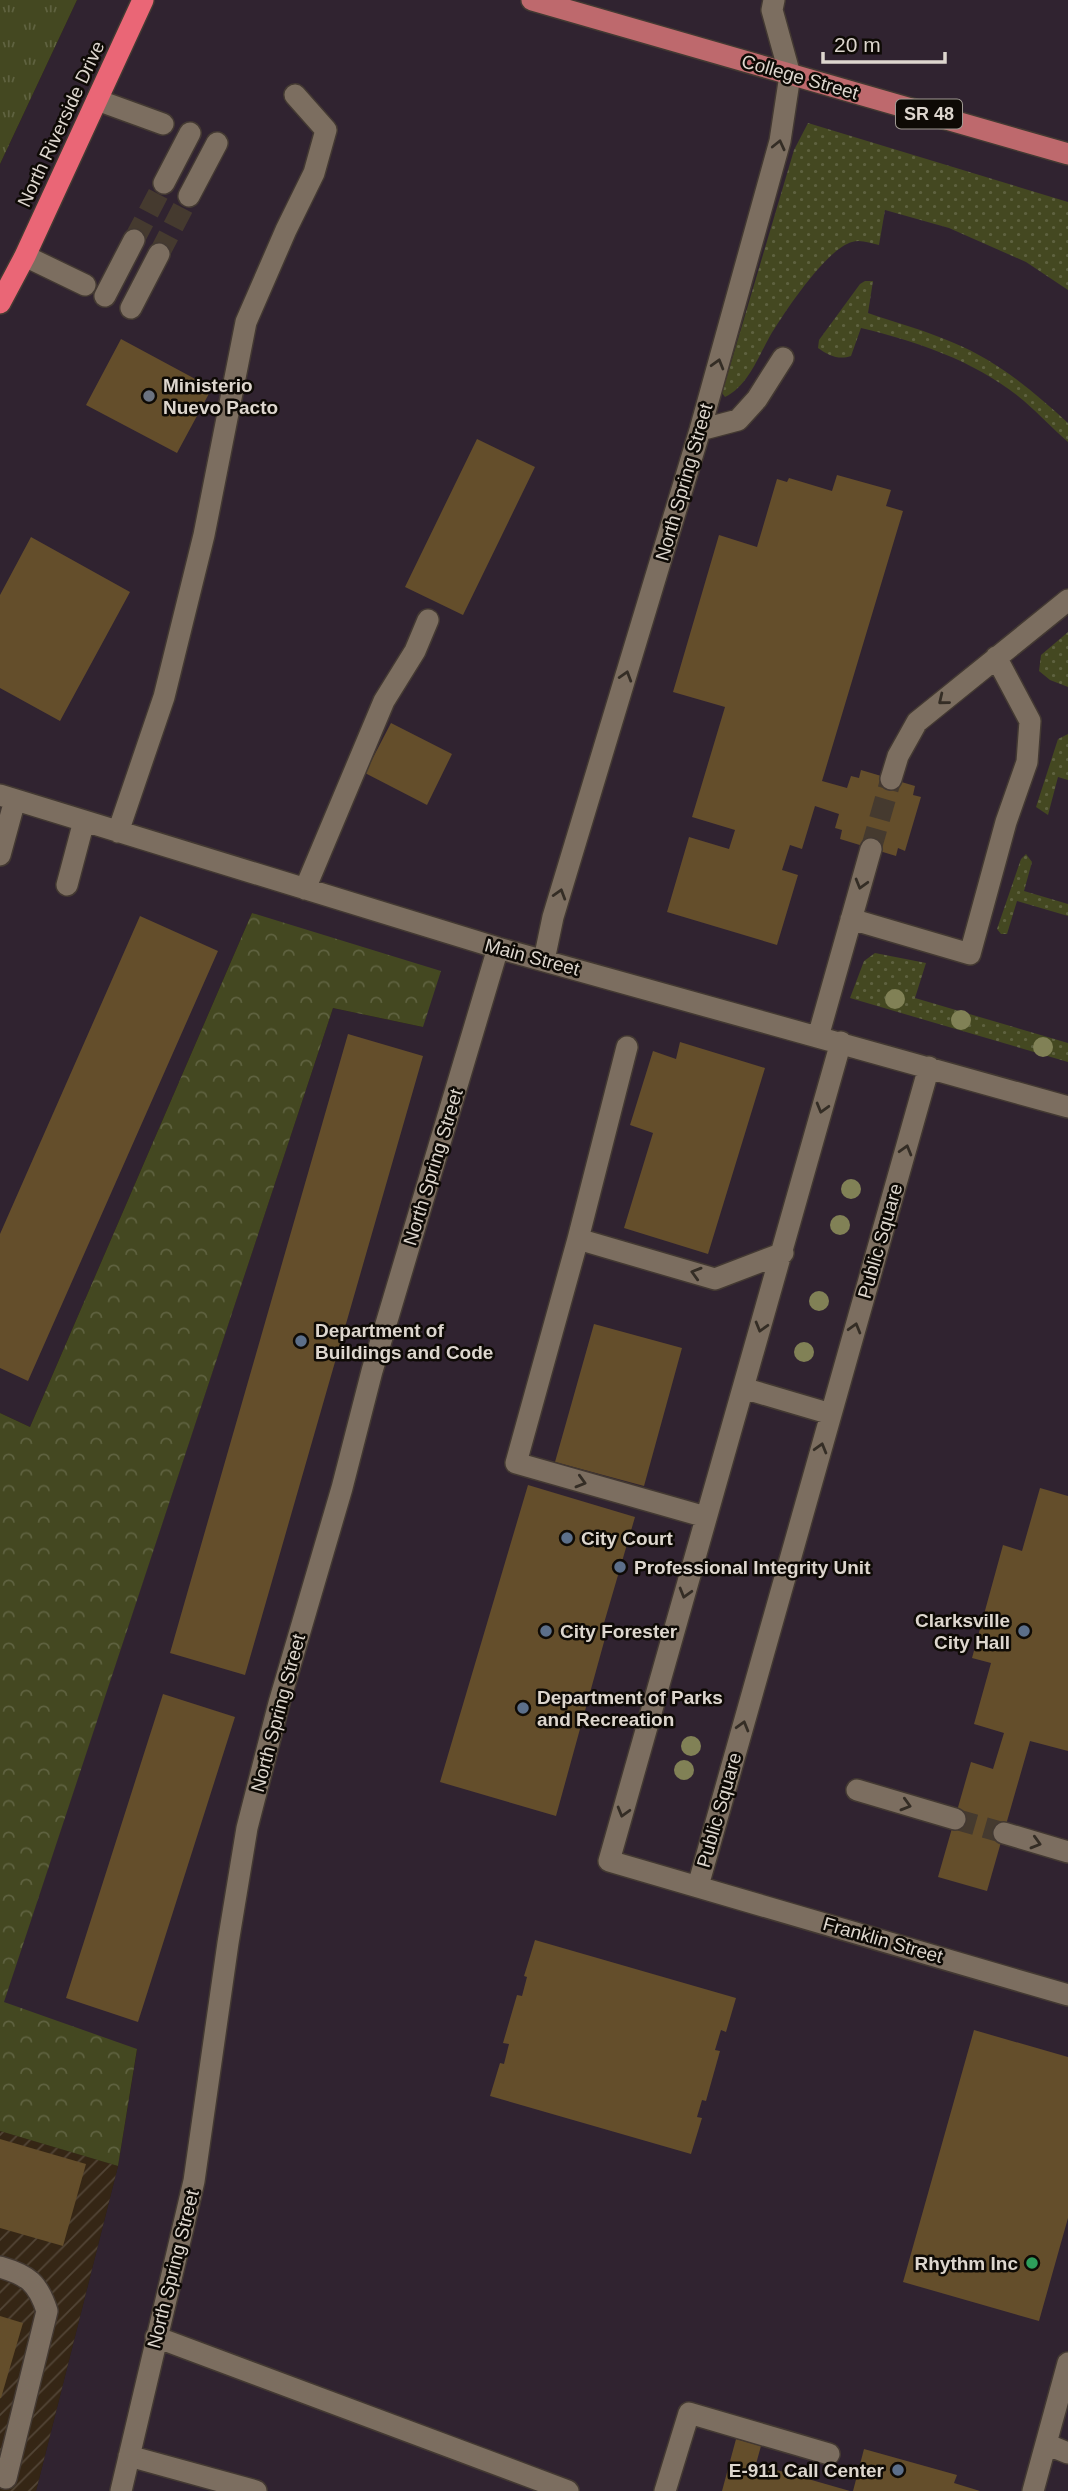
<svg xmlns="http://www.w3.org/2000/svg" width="1068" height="2491" viewBox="0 0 1068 2491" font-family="Arial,sans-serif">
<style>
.commercial{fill:#302330}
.industrial{fill:url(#industrial-furrows)}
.grass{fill:url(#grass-dots)}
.forest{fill:url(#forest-crowns)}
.park{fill:url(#park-tufts)}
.building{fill:#644e2b}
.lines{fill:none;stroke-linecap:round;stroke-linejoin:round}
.minor-tunnel{stroke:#453a2f;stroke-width:21;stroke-dasharray:21 10;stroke-linecap:butt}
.minor-casing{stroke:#433932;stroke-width:24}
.major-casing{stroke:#433932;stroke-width:24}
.highway-casing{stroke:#433932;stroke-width:24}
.minor{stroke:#7c6e60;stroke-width:21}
.major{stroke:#be696d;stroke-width:21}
.highway{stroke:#ea6676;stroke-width:21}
.tree{fill:#818156}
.oneway{stroke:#342d25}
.worship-dot{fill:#6b7280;stroke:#0e0a05;stroke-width:2.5}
.service-dot{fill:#5c6f8a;stroke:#0e0a05;stroke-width:2.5}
.leisure-dot{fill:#2e9e5b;stroke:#0e0a05;stroke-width:2.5}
.labels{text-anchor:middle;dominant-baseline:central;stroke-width:5;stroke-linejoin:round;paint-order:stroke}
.shield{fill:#0e0a05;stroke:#9f9992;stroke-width:2}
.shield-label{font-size:18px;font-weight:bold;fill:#ddd6ce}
.street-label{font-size:19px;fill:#ddd6ce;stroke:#0e0a05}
.poi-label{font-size:19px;font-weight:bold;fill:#ddd6ce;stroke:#0e0a05;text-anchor:start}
</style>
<defs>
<pattern id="industrial-furrows" width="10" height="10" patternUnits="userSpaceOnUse" patternTransform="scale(1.75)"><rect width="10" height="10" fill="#352615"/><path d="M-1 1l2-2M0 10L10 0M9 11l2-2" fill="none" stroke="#524536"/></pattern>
<pattern id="grass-dots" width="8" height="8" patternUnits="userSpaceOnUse" patternTransform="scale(1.75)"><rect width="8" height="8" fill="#444821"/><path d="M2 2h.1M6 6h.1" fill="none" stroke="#5f6240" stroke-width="1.8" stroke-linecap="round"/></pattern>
<pattern id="forest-crowns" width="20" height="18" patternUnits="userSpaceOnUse" patternTransform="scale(1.75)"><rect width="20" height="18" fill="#444821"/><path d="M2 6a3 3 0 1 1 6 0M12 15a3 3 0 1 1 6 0" fill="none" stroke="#5f6240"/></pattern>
<pattern id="park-tufts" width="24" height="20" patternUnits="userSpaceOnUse" patternTransform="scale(1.75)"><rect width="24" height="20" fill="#444821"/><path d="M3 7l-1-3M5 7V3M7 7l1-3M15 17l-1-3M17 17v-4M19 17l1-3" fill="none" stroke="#5f6240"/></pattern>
</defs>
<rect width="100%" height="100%" fill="#2a1f13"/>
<!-- commercial -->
<path class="commercial" d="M77 0H1068V2491H36L118 2166 137 2050 3 2003 333 1008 423 1027 252 913 30 1427 0 1413V164Z"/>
<!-- industrial -->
<path class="industrial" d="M0 2131 118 2166 36 2491H0Z"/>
<!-- grass -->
<path class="grass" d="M808 123 1068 202V290L1026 262 949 228 885 210 879 245C870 243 860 239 852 242 826 249 784 313 770 336 758 357 748 386 725 397L722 393 794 150Z
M865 281H873L868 313C897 323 927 331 954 343 998 361 1034 392 1068 423V442C1053 429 1039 414 1024 401 978 362 919 342 861 328L851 356C839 360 829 356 818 348L819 340 860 284Z
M1068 632V687L1050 680 1039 671 1041 655Z
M1068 734V780L1058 777 1048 815 1036 807 1058 739Z
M1026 854 1032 862 1024 891 1068 904V916L1017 901 1007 934H1001L997 929 1021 859Z
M875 953 926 963 915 998 1068 1043V1062L850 998 864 961Z"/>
<!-- forest -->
<path class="forest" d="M252 913 441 971 423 1027 333 1008 4 2002 137 2049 118 2166 0 2131V1413L30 1427Z"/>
<!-- park -->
<path class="park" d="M0 0H77L0 164Z"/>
<!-- building -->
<path class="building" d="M121 339 212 388 177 453 86 405Z
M477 439 535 467 463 615 405 587Z
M837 475 891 490 886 506 903 511 822 781 847 788 851 776 859 778 861 770 915 786 913 795 921 797 905 851 898 848 896 856 840 839 842 830 835 828 839 814 815 806 802 849 790 845 782 870 798 875 777 945 667 912 689 837 729 849 735 830 692 817 725 707 673 692 719 535 757 547 777 479 787 482 789 478 832 491Z
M31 537 130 592 60 721 0 688V595Z
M391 723 452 754 427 805 365 773Z
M140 916 218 951 28 1381 0 1368V1234Z
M348 1034 423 1056 245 1675 170 1653Z
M680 1042 765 1068 708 1254 624 1228 653 1133 630 1125 653 1051 676 1059Z
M594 1324 682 1348 644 1486 555 1462Z
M528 1485 635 1517 602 1630 607 1631 556 1816 440 1782Z
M1040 1488 1068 1496V1751L1030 1741 987 1891 938 1877 971 1762 993 1769 1004 1733 974 1724 991 1663 972 1658 1003 1545 1022 1551Z
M163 1694 235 1717 138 2022 66 1998Z
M535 1940 736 1998 726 2032 721 2030 715 2050 720 2051 706 2101 702 2100 697 2117 702 2118 691 2154 490 2096 500 2063 504 2064 509 2044 503 2043 517 1995 522 1996 527 1977 524 1976Z
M974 2030 1068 2057V2218L1039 2321 903 2282Z
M0 2139 86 2164 63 2246 0 2228Z
M0 2316 23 2323 1 2398H0Z
M736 2439 761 2446 756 2464 850 2491H722Z
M864 2449 957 2475 954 2483 980 2491H853Z"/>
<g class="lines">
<!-- minor-tunnel -->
<path class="minor-tunnel" d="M134 240 164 183
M159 254 189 196
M871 849 891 779
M955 1819 1004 1833"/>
<defs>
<path id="minor" d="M97 100 163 124
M164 183 190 133
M189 196 217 143
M25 256 85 285
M105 296 134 240
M131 308 159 254
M700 430 738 420 757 399 783 358
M891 779 898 756 917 722 1068 600
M0 795 498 948 1068 1107
M118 832 164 697 204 535 246 322 286 230 314 173 326 130 295 95
M0 855 15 800
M67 885 84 821
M305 889 384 701 415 651 428 620
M851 919 970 954 1006 822 1027 762 1030 721 996 657
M544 960 553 917 700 430 780 141 790 75 772 10 774 0
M818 1037 871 849
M841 1042 609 1861 1068 1995
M627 1047 578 1239 516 1463 706 1517
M578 1239 715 1279 783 1253
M743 1388 831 1414
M857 1790 955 1819
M1004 1833 1068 1852
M698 1886 929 1067
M0 2267C28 2275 38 2283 47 2311L6 2478
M156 2337 568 2491
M1046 2444 1068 2453
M129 2456 256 2491
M121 2491 194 2181 228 1943 247 1828 279 1703 342 1488 372 1371 498 948
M665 2491 689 2413 829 2454
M1033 2491 1068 2363"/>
<path id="major" d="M532 0 1068 154"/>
<path id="highway" d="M0 303 25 256 143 0"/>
</defs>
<!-- minor casing -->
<use href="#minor" class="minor-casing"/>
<!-- major casing -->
<use href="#major" class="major-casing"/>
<!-- highway casing -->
<use href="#highway" class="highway-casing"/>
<!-- minor -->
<use href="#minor" class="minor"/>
<!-- major -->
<use href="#major" class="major"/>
<!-- highway -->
<use href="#highway" class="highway"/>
</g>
<!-- trees -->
<g class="tree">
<circle cx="895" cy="999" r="10"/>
<circle cx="961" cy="1020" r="10"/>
<circle cx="1043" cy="1047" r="10"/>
<circle cx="851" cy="1189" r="10"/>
<circle cx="840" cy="1225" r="10"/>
<circle cx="819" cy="1301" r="10"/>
<circle cx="804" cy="1352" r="10"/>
<circle cx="691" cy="1746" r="10"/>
<circle cx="684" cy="1770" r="10"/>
</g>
<!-- one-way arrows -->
<defs><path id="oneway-chevron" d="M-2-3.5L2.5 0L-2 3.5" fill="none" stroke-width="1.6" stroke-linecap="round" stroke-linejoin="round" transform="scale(1.75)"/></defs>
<g class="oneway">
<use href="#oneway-chevron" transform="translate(779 145) rotate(-77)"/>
<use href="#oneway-chevron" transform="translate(718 364) rotate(-74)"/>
<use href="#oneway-chevron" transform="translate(626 676) rotate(-73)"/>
<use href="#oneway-chevron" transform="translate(943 700) rotate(141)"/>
<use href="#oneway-chevron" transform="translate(861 884) rotate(106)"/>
<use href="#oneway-chevron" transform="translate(560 894) rotate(-73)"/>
<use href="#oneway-chevron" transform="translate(822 1108) rotate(106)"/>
<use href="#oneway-chevron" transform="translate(906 1150) rotate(-74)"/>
<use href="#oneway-chevron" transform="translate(696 1273) rotate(-164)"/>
<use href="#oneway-chevron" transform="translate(761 1327) rotate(106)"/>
<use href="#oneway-chevron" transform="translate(855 1328) rotate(-74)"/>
<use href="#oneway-chevron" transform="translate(821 1448) rotate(-74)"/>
<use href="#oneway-chevron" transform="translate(581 1482) rotate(16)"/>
<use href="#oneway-chevron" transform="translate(685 1593) rotate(106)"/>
<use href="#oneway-chevron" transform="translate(743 1726) rotate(-74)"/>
<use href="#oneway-chevron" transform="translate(906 1805) rotate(16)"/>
<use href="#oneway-chevron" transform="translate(623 1812) rotate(106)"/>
<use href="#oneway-chevron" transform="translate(1036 1843) rotate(16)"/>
</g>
<!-- markers -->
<circle class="worship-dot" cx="149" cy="396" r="7"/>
<g class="service-dot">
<circle cx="301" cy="1341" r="7"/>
<circle cx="567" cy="1538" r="7"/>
<circle cx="620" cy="1567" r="7"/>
<circle cx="546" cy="1631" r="7"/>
<circle cx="1024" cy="1631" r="7"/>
<circle cx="523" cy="1708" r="7"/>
<circle cx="898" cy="2470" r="7"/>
</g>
<circle class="leisure-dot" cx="1032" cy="2263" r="7"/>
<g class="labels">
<!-- shield labels -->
<rect class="shield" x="896" y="99.5" width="66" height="29" rx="5"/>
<g class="shield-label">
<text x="929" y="114">SR 48</text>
</g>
<!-- street labels -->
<g class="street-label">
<text transform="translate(800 77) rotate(16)">College Street</text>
<text transform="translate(61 124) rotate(-65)">North Riverside Drive</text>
<text transform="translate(684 482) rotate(-74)">North Spring Street</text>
<text transform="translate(532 957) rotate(15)">Main Street</text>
<text transform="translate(433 1167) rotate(-73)">North Spring Street</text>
<text transform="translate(880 1241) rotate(-74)">Public Square</text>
<text transform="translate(278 1713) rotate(-75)">North Spring Street</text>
<text transform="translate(719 1810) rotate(-74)">Public Square</text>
<text transform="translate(883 1940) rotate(16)">Franklin Street</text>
<text transform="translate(173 2269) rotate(-76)">North Spring Street</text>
</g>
<!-- poi labels -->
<g class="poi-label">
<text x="163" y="385">Ministerio<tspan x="163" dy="22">Nuevo Pacto</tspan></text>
<text x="315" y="1330">Department of<tspan x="315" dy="22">Buildings and Code</tspan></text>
<text x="581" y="1538">City Court</text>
<text x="634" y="1567">Professional Integrity Unit</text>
<text x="1010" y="1620" text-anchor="end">Clarksville<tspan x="1010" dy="22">City Hall</tspan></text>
<text x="560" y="1631">City Forester</text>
<text x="537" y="1697">Department of Parks<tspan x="537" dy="22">and Recreation</tspan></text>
<text x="1018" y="2263" text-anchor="end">Rhythm Inc</text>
<text x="884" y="2470" text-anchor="end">E-911 Call Center</text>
</g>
</g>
<!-- scale -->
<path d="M823 52v10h122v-10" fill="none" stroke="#ddd6ce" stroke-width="3.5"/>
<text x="834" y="52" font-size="21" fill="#ddd6ce" stroke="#0e0a05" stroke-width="5" paint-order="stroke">20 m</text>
</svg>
